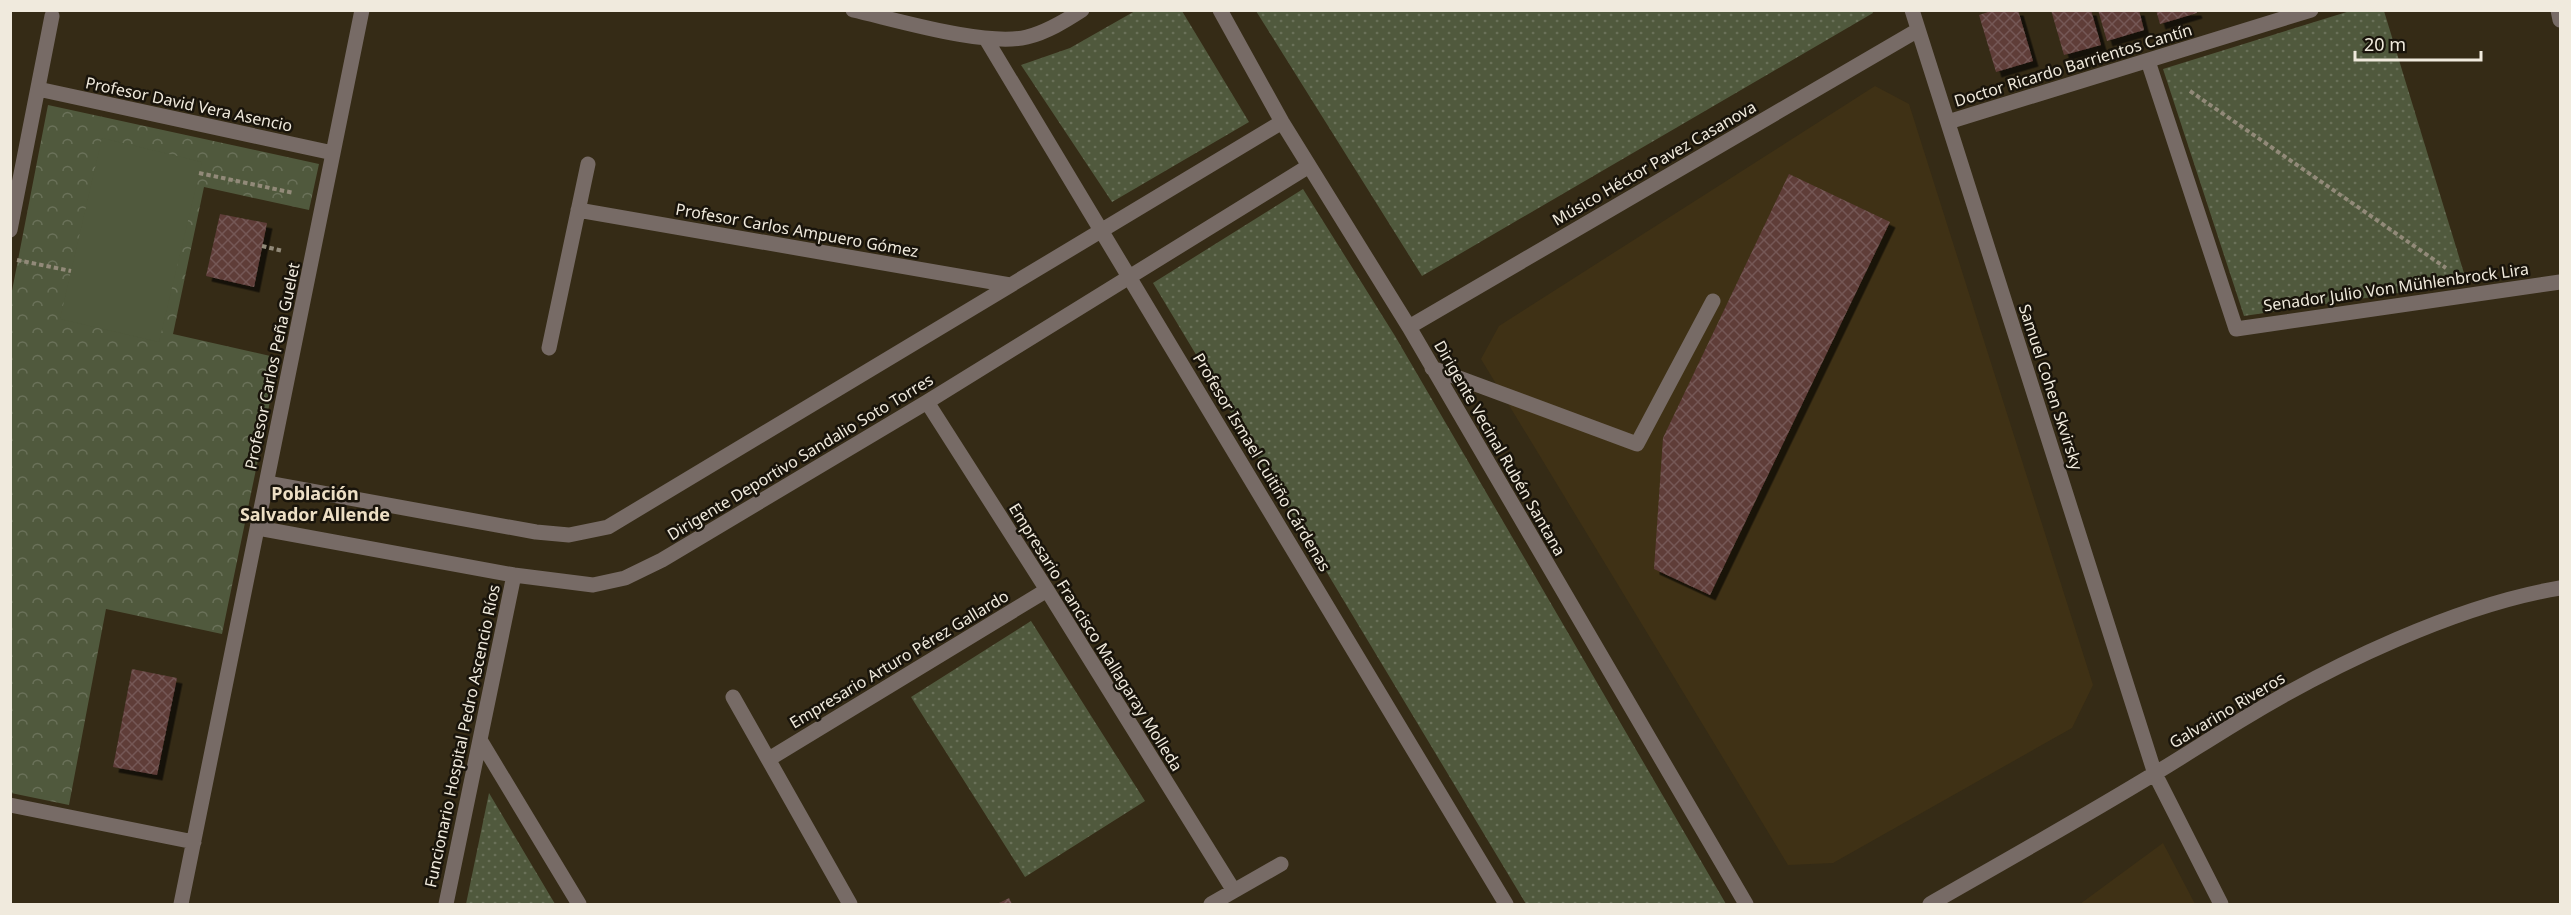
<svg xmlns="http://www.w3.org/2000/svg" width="2571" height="915" viewBox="0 0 2571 915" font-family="'Noto Sans',sans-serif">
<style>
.built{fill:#3f3115}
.grass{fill:url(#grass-dots)}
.park{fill:url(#park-crowns)}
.garden{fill:#50593d}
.building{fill:url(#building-cross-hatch);filter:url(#shadow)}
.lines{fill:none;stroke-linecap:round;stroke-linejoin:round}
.path{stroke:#928a79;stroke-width:4;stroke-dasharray:4.5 3;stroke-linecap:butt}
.minor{stroke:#776b66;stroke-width:15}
.labels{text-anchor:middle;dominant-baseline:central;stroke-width:5;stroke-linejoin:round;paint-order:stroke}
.street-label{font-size:16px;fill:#f0eadd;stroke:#19140b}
.neighbourhood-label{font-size:18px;font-weight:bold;fill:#eddfc5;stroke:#19140b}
</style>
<defs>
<pattern id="grass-dots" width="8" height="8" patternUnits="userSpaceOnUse" patternTransform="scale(1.5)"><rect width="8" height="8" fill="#50593d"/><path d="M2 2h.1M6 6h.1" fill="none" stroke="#6a7159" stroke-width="1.8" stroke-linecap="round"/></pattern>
<pattern id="park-crowns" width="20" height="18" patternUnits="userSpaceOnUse" patternTransform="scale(1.5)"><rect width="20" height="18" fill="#50593d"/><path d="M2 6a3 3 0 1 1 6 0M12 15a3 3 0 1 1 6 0" fill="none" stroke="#6a7159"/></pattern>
<pattern id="building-cross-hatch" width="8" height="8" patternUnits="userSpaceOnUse" patternTransform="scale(1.5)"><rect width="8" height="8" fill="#5e3c39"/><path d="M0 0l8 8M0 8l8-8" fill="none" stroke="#755855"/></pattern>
<filter id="shadow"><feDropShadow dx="5.5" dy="5.5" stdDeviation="0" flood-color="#0009"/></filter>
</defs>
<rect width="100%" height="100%" fill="#352b16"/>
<!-- built -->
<path class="built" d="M1875 86 1909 104 2093 685 2072 728 1833 863 1788 865 1481 359 1499 326Z
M2163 843 2195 904H2080Z"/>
<!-- grass -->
<path class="grass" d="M1872 10 1873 13 1422 276 1256 11Z
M1135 11H1182L1249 122 1112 202 1021 65 1070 48Z
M2350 11H2384L2467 283 2244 316 2163 69Z
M1303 189 1395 336 1726 904H1526L1153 283Z
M1031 621 1145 801 1025 877 911 697Z
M489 793 555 904H466Z"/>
<!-- park -->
<path class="park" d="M48 105 319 164 309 210 204 187 173 334 279 358 222 634 106 609 69 805 11 793V296Z"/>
<!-- garden -->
<path class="garden" d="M102 138 202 162 159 342 60 319Z"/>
<!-- building -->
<path class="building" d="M1994 10H2018L2033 61 1996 72 1979 15Z
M2051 10H2091L2101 45 2064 55Z
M2098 10H2139L2144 30 2107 41Z
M2156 10H2196L2197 13 2160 24Z
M1789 174 1890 222 1710 595 1654 569 1663 438Z
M220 214 267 223 254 287 206 276Z
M132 669 177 678 157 775 113 767Z
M1009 898 1012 904H997Z"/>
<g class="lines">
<!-- path -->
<path class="path" d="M2190 91 2446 268
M199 173 294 193
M262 246 283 251
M17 260 71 271"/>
<!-- minor -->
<path class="minor" d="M853 10C897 20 986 47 1027 37 1047 32 1065 21 1082 10
M1220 10 1282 122 1409 327 1746 904
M1912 10 2155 774 2221 904
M2558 10 2560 20
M986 39 1506 904
M2148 61 2236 329 2560 282
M38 89 333 153
M1948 122 2311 10
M578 210 1010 285
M10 230 52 16
M1409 327 1918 30
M549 348 588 164
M1432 368 1637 444 1713 301
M927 402 1047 590 1234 891
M267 483 536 532 569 535 608 527 1282 122
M258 528 514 575 593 585 625 578 662 560 927 402 1309 166
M733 697 850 904
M480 740 579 904
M769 759 1047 590
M10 805 194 842
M181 904 362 10
M446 904 514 575
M1211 904 1281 864
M1930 904C2005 861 2080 819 2154 774 2184 756 2213 737 2243 719 2332 665 2457 605 2560 588"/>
</g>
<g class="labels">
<!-- street labels -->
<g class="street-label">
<text transform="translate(2073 65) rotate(-17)">Doctor Ricardo Barrientos Cantín</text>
<text transform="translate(189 104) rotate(12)">Profesor David Vera Asencio</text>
<text transform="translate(1654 163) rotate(-30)">Músico Héctor Pavez Casanova</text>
<text transform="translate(797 230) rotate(10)">Profesor Carlos Ampuero Gómez</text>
<text transform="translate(2396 287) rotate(-8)">Senador Julio Von Mühlenbrock Lira</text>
<text transform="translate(272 366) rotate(-78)">Profesor Carlos Peña Guelet</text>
<text transform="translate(2051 387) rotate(72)">Samuel Cohen Skvirsky</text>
<text transform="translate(1500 448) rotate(60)">Dirigente Vecinal Rubén Santana</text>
<text transform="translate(800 457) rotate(-31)">Dirigente Deportivo Sandalio Soto Torres</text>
<text transform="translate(1262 462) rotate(59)">Profesor Ismael Cuitiño Cárdenas</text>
<text transform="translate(1096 637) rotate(58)">Empresario Francisco Mallagaray Molleda</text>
<text transform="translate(899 659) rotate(-31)">Empresario Arturo Pérez Gallardo</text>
<text transform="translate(2227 710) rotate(-31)">Galvarino Riveros</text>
<text transform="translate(462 736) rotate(-78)">Funcionario Hospital Pedro Ascencio Ríos</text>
</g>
<!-- neighbourhood labels -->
<g class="neighbourhood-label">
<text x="315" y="493">Población<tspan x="315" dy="21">Salvador Allende</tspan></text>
</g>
</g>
<!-- border -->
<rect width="2571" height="915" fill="none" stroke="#f0eadd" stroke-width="24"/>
<!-- scale -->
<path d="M2355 51v9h126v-9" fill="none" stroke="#f0eadd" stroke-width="3"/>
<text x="2364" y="51" font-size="18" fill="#f0eadd" stroke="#19140b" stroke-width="4.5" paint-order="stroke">20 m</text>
</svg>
